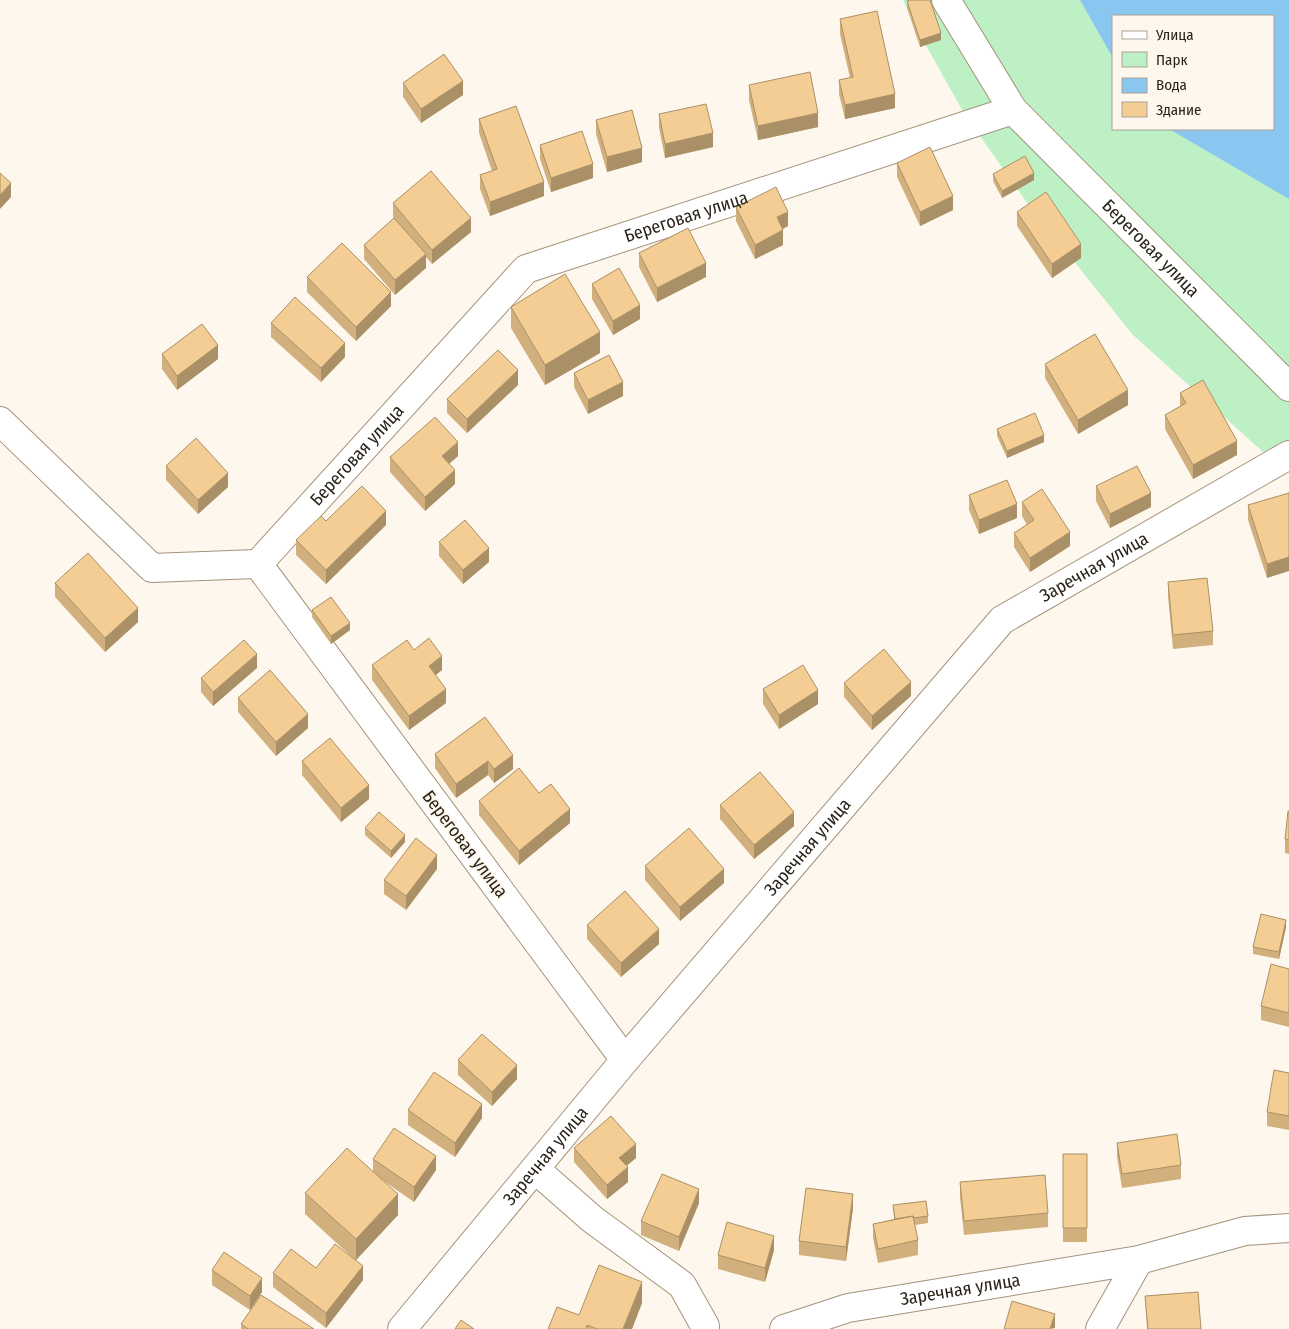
<svg xmlns="http://www.w3.org/2000/svg" width="1289" height="1329" viewBox="0 0 1289 1329" font-family="'Fira Sans Condensed',sans-serif">
<style>
.green{fill:#bdf1c5;fill-rule:evenodd}
.water{fill:#8ac7f0}
.lines{fill:none;stroke-linecap:round;stroke-linejoin:round}
.minor-casing{stroke:#a4937b;stroke-width:30}
.minor{stroke:#fff;stroke-width:28}
.wall{fill:#d1b07e}
.shaded-wall{fill:#aa9067}
.building{fill:#f3cd93;stroke:#aa9067}
.labels{text-anchor:middle;dominant-baseline:central;stroke-width:4;stroke-linejoin:round;paint-order:stroke}
.street-label{font-size:18px;fill:#2a231a;stroke:#fef7ed}
</style>
<rect width="100%" height="100%" fill="#fef7ed"/>
<!-- green -->
<path class="green" d="M903 0H1289V470L1262 451 1133 335 1028 204 965 115 915 26ZM1113 16H1273V129H1113Z"/>
<!-- water -->
<path class="water" d="M1080 0H1289V199L1169 129H1273V16H1113V58Z"/>
<g class="lines">
<defs>
<g id="minor">
<path id="s1" d="M946 0 1013 110 1289 387"/>
<path d="M0 421 152 568 258 564"/>
<path id="s2" d="M625 1060 258 564 526 269 1013 110"/>
<path d="M535 1169 592 1219 682 1285 705 1326V1329"/>
<path id="s3" d="M402 1329 625 1060 1002 620 1289 455"/>
<path id="s4" d="M784 1329 848 1308 1139 1260"/>
<path d="M1100 1329 1139 1260 1245 1231 1289 1228"/>
</g>
</defs>
<!-- minor casing -->
<use href="#minor" class="minor-casing"/>
<!-- minor -->
<use href="#minor" class="minor"/>
</g>
<!-- wall -->
<path class="wall" d="M907 1 941 40 920 47 907 8Z
M840 19 895 108 845 119 839 94V80L850 78 840 34Z
M403 83 463 95 421 123 403 97Z
M749 85 818 127 758 140 749 100Z
M659 114 713 147 665 158 659 128Z
M479 119 544 196 490 216 480 189V175L492 171 479 133Z
M596 120 642 162 607 172 596 134Z
M540 145 593 178 551 192 540 159Z
M897 163 953 210 920 226 897 177Z
M993 174 1034 180 1002 198 993 181Z
M393 203 471 232 432 264 426 257V268L395 295 364 259V245L394 218 393 217Z
M736 207 788 226 782 229 783 245 755 259 736 221Z
M1017 212 1081 258 1052 278 1017 226Z
M639 253 706 277 657 302 639 267Z
M307 277 391 306 356 341 307 292Z
M592 284 640 319 613 335 592 299Z
M511 307 600 353 545 385 511 328Z
M271 323 345 357 321 382 271 337Z
M162 354 218 359 177 390 162 369Z
M1045 364 1128 405 1078 434 1045 378Z
M574 373 623 396 588 414 574 387Z
M518 385 467 433 447 413V399Z
M1180 393 1237 455 1193 479 1165 429V415L1180 406Z
M997 429 1044 442 1007 458 997 436Z
M458 456 449 464 455 484 425 511 390 472V457Z
M166 466 228 487 198 514 166 480Z
M1096 486 1151 507 1110 528 1096 501Z
M1289 493 1267 578 1248 520V505Z
M969 495 1017 518 979 534 969 510Z
M1022 502 1070 546 1030 572 1014 547V533L1027 525 1022 516Z
M326 521 386 525 326 584 296 555V540Z
M439 542 489 562 463 584 439 556Z
M1168 582 1213 631V645L1173 649 1168 596Z
M55 583 138 622 105 652 55 597Z
M312 610 350 630 331 644 312 617Z
M414 650 442 670 436 675 446 703 409 730 372 680V665Z
M257 668 213 706 201 692V678Z
M844 683 911 696 872 730 844 697Z
M763 689 818 704 779 729 763 704Z
M238 698 308 728 276 756 238 712Z
M485 717 513 769 494 783 488 775 456 798 435 768V754Z
M302 761 369 799 341 822 302 775Z
M539 793 570 823 519 865 479 815V801Z
M720 805 794 826 754 859 720 819Z
M1289 811V854L1285 853V839Z
M365 828 405 842 391 858 365 835Z
M645 866 724 883 680 921 645 880Z
M437 869 406 910 384 894V880Z
M587 925 659 944 621 977 587 939Z
M1286 927 1279 959 1253 954V947Z
M1289 969V1027L1261 1020V1006Z
M458 1060 517 1079 492 1106 458 1075Z
M1289 1073V1130L1267 1126V1112Z
M408 1110 482 1118 455 1157 408 1125Z
M1117 1143 1181 1165V1179L1122 1188 1117 1157Z
M574 1148 636 1158 626 1166 628 1182 607 1199 574 1162Z
M1063 1154H1087V1242H1063Z
M373 1159 436 1170 414 1202 381 1179 398 1215 356 1260 363 1280 326 1328 273 1287V1273L316 1268 354 1259 305 1214V1193L373 1171Z
M960 1182 1048 1213V1227L964 1235 960 1197Z
M699 1203 679 1251 641 1235V1221Z
M893 1205 928 1216V1223L915 1225 918 1240V1255L878 1263 873 1238V1224L894 1219Z
M853 1208 846 1261 799 1255V1241Z
M774 1250 765 1282 718 1269V1255Z
M212 1270 262 1292 250 1310 212 1285Z
M1145 1296 1201 1329H1147Z
M642 1303 632 1329H548L579 1315Z
M241 1324 314 1329H241Z"/>
<!-- shaded-wall -->
<path class="shaded-wall" d="M941 33V40L920 47V40Z
M463 81V95L421 123V109Z
M895 94V108L845 119V105Z
M818 113V127L758 140V126Z
M713 133V147L665 158V144Z
M642 148V162L607 172V157Z
M593 164V178L551 192V178Z
M1034 173V180L1002 198V191Z
M544 182V196L490 216V202Z
M11 183V197L0 209V195Z
M953 196V210L920 226V212Z
M788 212V226L777 232V217Z
M471 218V232L432 264V250Z
M783 230V245L755 259V245Z
M1081 244V258L1052 278V264Z
M426 254V268L395 295V280Z
M706 263V277L657 302V288Z
M391 292V306L356 341V327Z
M640 305V319L613 335V321Z
M600 332V353L545 385V365Z
M345 343V357L321 382V368Z
M218 345V359L177 390V376Z
M518 370V385L467 433V419Z
M623 382V396L588 414V400Z
M1128 390V405L1078 434V420Z
M1044 435V442L1007 458V451Z
M1237 441V455L1193 479V465Z
M458 442V456L442 470V456Z
M455 470V484L425 511V497Z
M228 473V487L198 514V500Z
M1151 493V507L1110 528V514Z
M1017 504V518L979 534V520Z
M386 511V525L326 584V570Z
M1070 532V546L1030 572V558Z
M489 548V562L463 584V570Z
M1289 557V571L1267 578V564Z
M138 608V622L105 652V638Z
M350 623V630L331 644V636Z
M257 654V668L213 706V692Z
M442 656V670L429 680V666Z
M911 682V696L872 730V716Z
M446 689V703L409 730V716Z
M818 690V704L779 729V715Z
M308 714V728L276 756V742Z
M513 755V769L494 783V769Z
M488 761V775L456 798V784Z
M369 785V799L341 822V808Z
M570 809V823L519 865V851Z
M794 812V826L754 859V845Z
M405 835V842L391 858V851Z
M437 855V869L406 910V896Z
M724 869V883L680 921V907Z
M1286 920V927L1279 959V952Z
M659 929V944L621 977V963Z
M517 1065V1079L492 1106V1092Z
M482 1104V1118L455 1157V1143Z
M636 1144V1158L619 1172V1158Z
M436 1156V1170L414 1202V1187Z
M628 1167V1182L607 1199V1185Z
M699 1189V1203L679 1251V1237Z
M398 1194V1215L356 1260V1239Z
M853 1194V1208L846 1261V1247Z
M774 1236V1250L765 1282V1268Z
M363 1266V1280L326 1328V1313Z
M262 1278V1292L250 1310V1296Z
M642 1282V1303L632 1329H623Z
M1055 1314V1328L1050 1329Z"/>
<!-- building -->
<path class="building" d="M910 0H930L941 33 920 40 907 1Z
M877 11 895 94 845 105 839 80 853 77 840 19Z
M444 54 463 81 421 109 403 83Z
M810 72 818 113 758 126 749 85Z
M706 104 713 133 665 144 659 114Z
M516 106 544 182 490 202 480 175 497 169 479 119Z
M632 110 642 148 607 157 596 120Z
M582 131 593 164 551 178 540 145Z
M930 147 953 196 920 212 897 163Z
M1025 156 1034 173 1002 191 993 174Z
M431 171 471 218 432 250 393 203Z
M0 173 11 183 0 195Z
M776 187 788 212 777 217 783 230 755 245 736 207Z
M1046 192 1081 244 1052 264 1017 212Z
M394 218 426 254 395 280 364 245Z
M688 228 706 263 657 288 639 253Z
M342 243 391 292 356 327 307 277Z
M619 268 640 305 613 321 592 284Z
M565 274 600 332 545 365 511 307Z
M295 297 345 343 321 368 271 323Z
M202 324 218 345 177 376 162 354Z
M1095 334 1128 390 1078 420 1045 364Z
M498 350 518 370 467 419 447 399Z
M609 355 623 382 588 400 574 373Z
M1203 380 1237 441 1193 465 1165 415 1186 403 1180 393Z
M1035 413 1044 435 1007 451 997 429Z
M435 417 458 442 442 456 455 470 425 497 390 457Z
M196 438 228 473 198 500 166 466Z
M1137 466 1151 493 1110 514 1096 486Z
M1007 480 1017 504 979 520 969 495Z
M362 486 386 511 326 570 296 540 321 516 326 521Z
M1042 489 1070 532 1030 558 1014 533 1034 520 1022 502Z
M1289 493V557L1267 564 1248 505Z
M465 520 489 548 463 570 439 542Z
M88 553 138 608 105 638 55 583Z
M1207 578 1213 631 1173 635 1168 582Z
M331 597 350 623 331 636 312 610Z
M429 638 442 656 429 666 446 689 409 716 372 665 407 640 414 650Z
M244 640 257 654 213 692 201 678Z
M884 649 911 682 872 716 844 683Z
M803 665 818 690 779 715 763 689Z
M270 670 308 714 276 742 238 698Z
M485 717 513 755 494 769 488 761 456 784 435 754Z
M330 738 369 785 341 808 302 761Z
M519 768 539 793 551 784 570 809 519 851 479 801Z
M760 772 794 812 754 845 720 805Z
M1288 811H1289V840L1285 839Z
M379 812 405 835 391 851 365 828Z
M689 828 724 869 680 907 645 866Z
M416 838 437 855 406 896 384 880Z
M625 891 659 929 621 963 587 925Z
M1261 914 1286 920 1279 952 1253 947Z
M1271 964 1289 969V1013L1261 1006Z
M482 1034 517 1065 492 1092 458 1060Z
M1274 1070 1289 1073V1116L1267 1112Z
M434 1072 482 1104 455 1143 408 1110Z
M611 1116 636 1144 619 1158 628 1167 607 1185 574 1148Z
M394 1128 436 1156 414 1187 373 1159Z
M1177 1134 1181 1165 1122 1174 1117 1143Z
M347 1148 398 1194 356 1239 305 1193Z
M1063 1154H1087V1228H1063Z
M662 1174 699 1189 679 1237 641 1221Z
M1045 1175 1048 1213 964 1221 960 1182Z
M806 1188 853 1194 846 1247 799 1241Z
M926 1201 928 1216 913 1218V1216L895 1219 893 1205Z
M913 1216 918 1240 878 1249 873 1224Z
M727 1222 774 1236 765 1268 718 1255Z
M335 1244 363 1266 326 1313 273 1273 291 1249 316 1268Z
M224 1252 262 1278 250 1296 212 1270Z
M599 1265 642 1282 623 1329H597L587 1325 586 1329H548L557 1307 579 1315Z
M1198 1292 1201 1329H1148L1145 1296Z
M261 1295 314 1329H248L241 1324Z
M1012 1301 1055 1314 1050 1329H1004Z
M461 1320 474 1329H455Z"/>
<g class="labels">
<!-- street labels -->
<g class="street-label">
<text stroke="none"><textPath href="#s2" startOffset="1184">Береговая улица</textPath></text>
<text stroke="none"><textPath href="#s1" startOffset="324">Береговая улица</textPath></text>
<text stroke="none"><textPath href="#s2" startOffset="764">Береговая улица</textPath></text>
<text stroke="none"><textPath href="#s3" startOffset="1035">Заречная улица</textPath></text>
<text transform="translate(465 844) rotate(53)">Береговая улица</text>
<text stroke="none"><textPath href="#s3" startOffset="630">Заречная улица</textPath></text>
<text stroke="none"><textPath href="#s3" startOffset="225">Заречная улица</textPath></text>
<text stroke="none"><textPath href="#s4" startOffset="181">Заречная улица</textPath></text>
</g>
</g>
<!-- legend -->
<rect x="1112" y="15" width="162" height="115" fill="#fef7ed" stroke="#a9a299"/>
<rect x="1122" y="31" width="25" height="8" fill="#ffffff" stroke="#a9a299"/>
<text x="1156" y="40" font-size="15" fill="#2a231a">Улица</text>
<rect x="1122" y="52" width="25" height="15" fill="#bdf1c5" stroke="#a9a299"/>
<text x="1156" y="65" font-size="15" fill="#2a231a">Парк</text>
<rect x="1122" y="78" width="25" height="15" fill="#8ac7f0" stroke="#a9a299"/>
<text x="1156" y="90" font-size="15" fill="#2a231a">Вода</text>
<rect x="1122" y="102" width="25" height="15" fill="#f3cd93" stroke="#a9a299"/>
<text x="1156" y="115" font-size="15" fill="#2a231a">Здание</text>
</svg>
